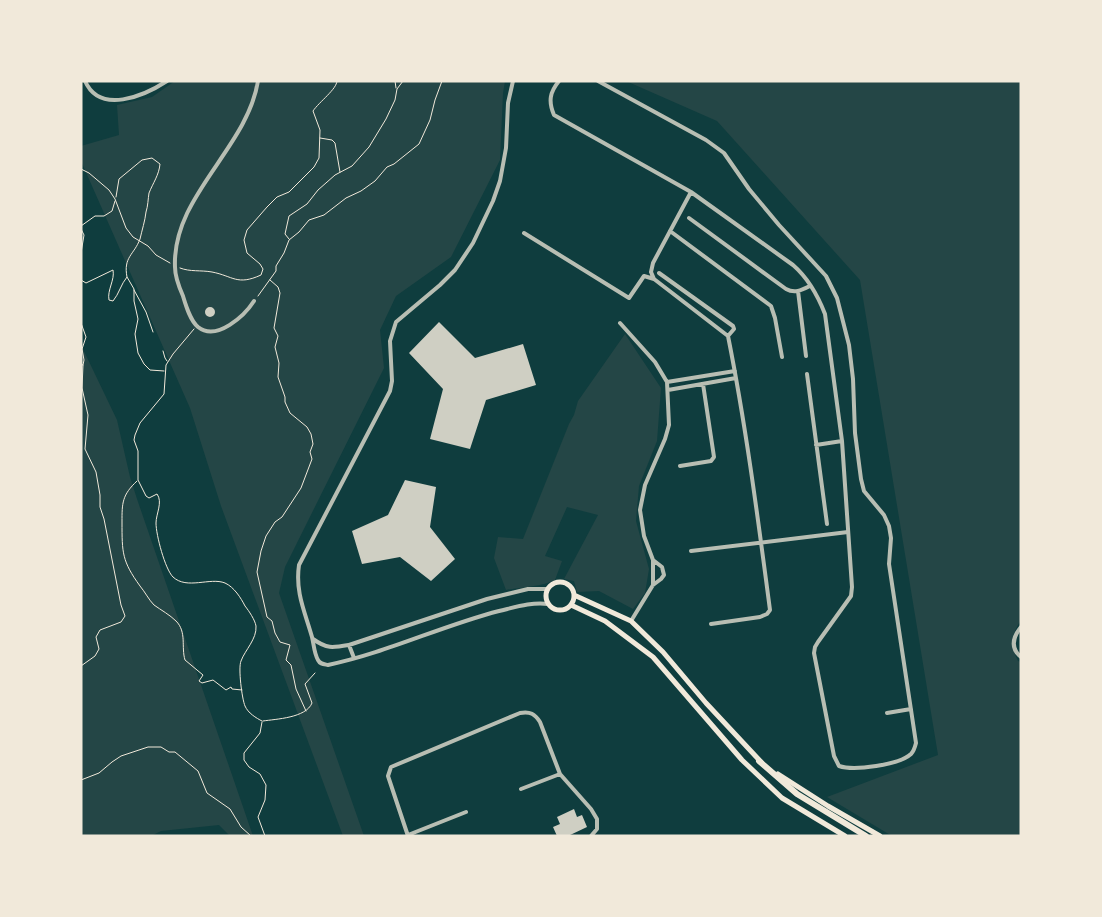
<svg xmlns="http://www.w3.org/2000/svg" width="1102" height="917" viewBox="0 0 1102 917" font-family="'Sofia Sans Condensed',sans-serif">
<style>
.green{fill:#244646}
.building{fill:#cfcfc3}
.lines{fill:none;stroke-linecap:round;stroke-linejoin:round}
.path{stroke:#f1e9da;stroke-width:1}
.minor{stroke:#b8beb3;stroke-width:4}
.secondary{stroke:#f1e9da;stroke-width:5}
.motorway{stroke:#f1e9da;stroke-width:6}
</style>
<rect width="100%" height="100%" fill="#0f3d3e"/>
<!-- green -->
<path class="green" d="M175 81H505L503 93 500 160 451 257 396 296 380 330 384 368 285 567 279 593 364 836H343L221 506 190 408 81 161V146L119 135 117 105 152 97Z
M626 81H1021V620C1011 636 1009 643 1018 661L1021 662V836H892L827 797 938 755 860 280 717 121Z
M625 334 661 388 657 441 639 486 636 521 649 569 645 593 633 609 599 591 577 592 574 581 564 579 598 515 567 507 545 556 562 561 555 580C541 587 522 587 506 590L494 558 498 537 523 539 569 424 574 415 578 401Z
M81 345 117 420 130 477 137 499 253 836H230L219 825 161 831 151 836H81Z"/>
<!-- building -->
<path class="building" d="M205 312a5 5 0 1 1 10 0a5 5 0 1 1-10 0Z
M439 322 475 358 523 344 536 385 486 400 470 449 430 439 443 389 409 353Z
M405 480 436 487 430 527 455 559 431 581 400 557 362 564 352 531 388 515Z
M574 809 577 817 582 815 587 827 568 836H557L553 827 560 824 557 817Z"/>
<g class="lines">
<!-- path -->
<path class="path" d="M395 81 396 88
M320 138 332 140 335 143 340 172
M81 169 89 173 109 190 115 199 126 228 133 237 148 246 156 255 170 263
M116 197 119 179 142 160 152 158 160 164C159 175 153 183 149 193 148 199 148 206 146 212 145 221 142 230 140 239 134 255 123 257 127 277
M81 226 95 216H104L112 211 115 201
M81 229 84 235 81 253
M289 239 285 234 289 216 307 204 318 190 335 175 352 166 369 147 386 119 395 100 397 89 403 81
M180 268C190 272 201 270 212 272 233 276 237 286 261 275L263 269 260 264 247 253 244 240 247 230 267 207 277 197 289 192 314 167 319 158 320 130 313 111C319 102 337 89 337 81
M81 280 86 283 113 270C115 280 107 290 109 300L113 301C119 294 121 284 127 277L134 289V301L138 319 135 334 138 353 144 364 150 370 164 371
M270 280 278 287 280 293 274 328 278 336 275 347 279 363 278 377 285 397V402L290 413 307 427 311 434 313 444 310 452 312 459 301 488 282 517 275 522 266 536 261 551 257 572 267 617 272 621 275 633 280 642 290 645 286 660 291 665 296 689 306 711
M134 290 146 312 153 332
M258 296 276 271V266L284 253 289 240 299 232 309 220 324 215 346 198 361 191 375 181 387 167 394 164 419 144 430 120 435 100 442 81
M81 323 86 337 82 349 84 360 83 365
M194 329 173 354 166 365 164 394 140 423 135 435 134 440 138 451V480L146 496 149 498 157 494C163 502 156 514 156 523 156 535 165 569 173 577 187 590 210 577 225 583 234 587 241 598 245 606 249 611 255 620 256 626 257 639 245 650 241 661 238 668 242 699 245 706 248 713 256 718 262 721
M163 351 165 358 167 361
M81 364 83 365 82 388 88 415 85 449 96 472 100 495V507L104 519 121 605 125 616 121 622 100 630 96 637 99 649 95 656 81 666
M137 481C122 495 122 503 122 522 122 553 122 561 140 586 145 592 149 600 154 605 161 610 170 615 176 621 187 632 181 647 185 660L203 675 199 681 202 683 213 680 226 690 231 687 232 689 242 690
M263 721C276 719 306 718 312 703L305 684 315 673
M262 722 260 733 244 753V760L249 767 260 774 266 785 265 800 258 817 265 836
M81 780 99 773 112 762 121 756 148 747H161L169 752H175L198 771 207 793 230 809 241 827 251 836"/>
<!-- minor -->
<path class="minor" d="M85 81C100 115 144 96 167 81
M513 81 508 103 506 148 500 181 493 201 473 243 455 270 440 285 396 322 390 341 392 381 390 391 299 565C295 592 305 612 312 637 314 645 314 653 318 660 320 664 323 664 328 665 386 653 441 626 499 611 516 607 531 602 548 604
M559 81C550 92 548 101 554 115L691 192 793 265C808 278 818 296 825 314L842 441 852 587 851 596 818 642 815 647 814 653 834 756 839 766C854 771 899 765 911 754 914 751 915 747 916 743L889 564 891 538 889 526 884 515 864 491 861 479 855 433 853 379 849 345 837 298 826 276 779 225 749 189 724 153 706 140 598 81
M691 192 653 263 651 272 654 279 728 336C746 426 758 519 770 610L767 614 760 617 711 624
M689 218 786 289C795 294 802 290 810 286
M670 231 771 306 775 318 782 357
M524 233 629 298 644 276 654 279
M659 273 733 326 734 329 728 336
M798 291 806 356
M254 301C245 315 217 342 198 327 190 320 186 306 183 296 179 287 175 277 175 267 172 196 247 149 258 81
M620 323 655 362 667 382 669 425 665 439 645 485 640 510 644 536 653 560V585
M807 374 827 524
M667 382 735 371
M668 390 736 378
M816 445 842 441
M680 466 711 461 714 457 703 384
M691 551 848 532
M631 621 653 585 661 579 664 575 662 567 653 560
M1021 627C1013 637 1010 648 1021 657
M313 639C327 649 332 648 349 645L487 599 528 589H547
M349 645 354 658
M887 713 911 709
M521 789 560 774
M408 835 466 812
M408 836 388 776 391 767 520 713C530 711 535 714 540 722L560 774 591 809 597 819V829L591 836"/>
<!-- secondary -->
<path class="secondary" d="M546 596a14 14 0 1 1 28 0a14 14 0 1 1-28 0Z
M574 595 631 621 663 652 706 703 762 763
M571 605 605 621 653 657 742 760 782 798 845 836
M778 774 828 806 880 836"/>
<!-- motorway -->
<path class="motorway" d="M759 761 797 794 866 836"/>
</g>
<!-- border -->
<rect width="1102" height="917" fill="none" stroke="#f1e9da" stroke-width="165"/>
</svg>
